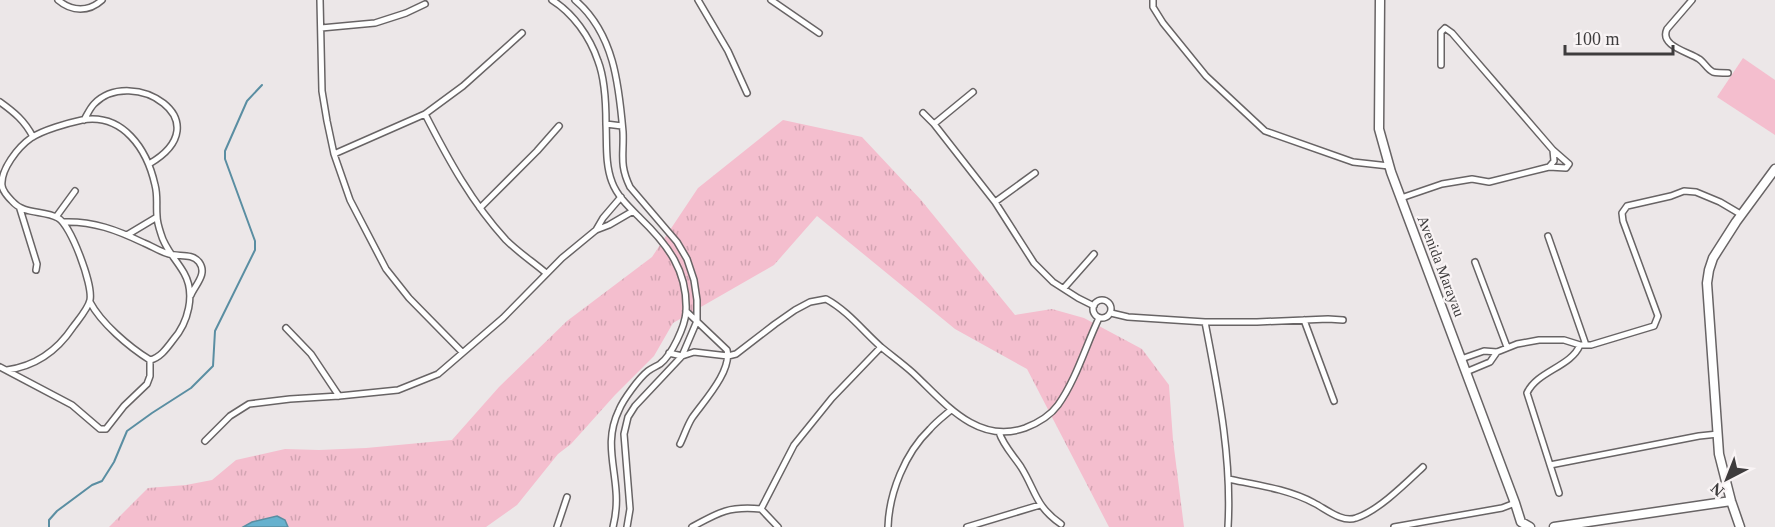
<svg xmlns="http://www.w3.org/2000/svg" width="1775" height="527" viewBox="0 0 1775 527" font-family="Georgia,serif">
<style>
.grass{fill:url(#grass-tufts)}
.park{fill:#f4bece}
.water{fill:#66b1ce;stroke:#5a8ea2;stroke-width:1.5}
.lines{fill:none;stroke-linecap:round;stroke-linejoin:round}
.stream{stroke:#5a8ea2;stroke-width:2}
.street-casing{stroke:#686465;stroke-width:8}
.secondary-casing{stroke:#686465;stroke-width:11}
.street{stroke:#fff;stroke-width:5}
.secondary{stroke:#fff;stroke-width:8}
.labels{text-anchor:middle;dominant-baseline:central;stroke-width:4.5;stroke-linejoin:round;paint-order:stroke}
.street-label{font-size:15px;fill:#3e3c3d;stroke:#f9f4f5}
</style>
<defs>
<pattern id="grass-tufts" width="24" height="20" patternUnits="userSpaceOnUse" patternTransform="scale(1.5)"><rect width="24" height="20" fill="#f4bece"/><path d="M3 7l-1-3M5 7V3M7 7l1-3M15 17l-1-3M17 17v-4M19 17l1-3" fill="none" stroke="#d2a4b2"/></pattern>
</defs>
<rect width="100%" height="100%" fill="#ece7e8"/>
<!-- grass -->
<path class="grass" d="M783 120 862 137 921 200 1015 315 1052 309 1084 318 1142 349 1169 385 1173 440 1184 527H1109L1027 369 955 329 817 216 774 265 673 323 654 356 615 395 571 444 558 454 517 505 486 527H109L148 488 186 485 212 480 236 460 285 449 319 450 366 448 452 440 499 387 567 321 652 257 698 188Z"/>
<!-- park -->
<path class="park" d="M1743 58 1775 80V135L1717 97Z"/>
<!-- water -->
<path class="water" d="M277 516 285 520 288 527H243L252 522Z"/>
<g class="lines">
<!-- stream -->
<path class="stream" d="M49 527V520L57 511 92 485 102 481 114 462 127 431 152 413 191 388 213 366 215 331 255 250V241L225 159V151L247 101 262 85"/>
<defs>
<path id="street" d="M58 0C72 12 89 12 102 0
M320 0 322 91 327 121 334 154 350 200 386 269 409 298 462 352
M552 0C573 13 590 37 598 61 605 79 606 104 606 124 607 143 605 164 612 182 617 196 630 208 640 218 668 245 688 271 686 312 685 326 672 355 660 364 657 366 652 368 648 371 639 378 623 400 619 410 605 439 614 462 616 491 617 503 616 515 613 527
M575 0C614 33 619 85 623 132 624 155 619 164 630 187L677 242 687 259 694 280 697 300V321L682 356 635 406 628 417 624 434 630 509 627 527
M698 0 728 51 747 93
M771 0 819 33
M1153 0V7L1163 23 1206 76 1265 131 1353 162 1389 166
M1692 0 1667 29C1659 46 1689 52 1699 59 1704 62 1707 69 1713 72 1717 73 1723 73 1728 73
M321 28 375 23 406 13 425 4
M0 102C14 112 25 121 33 137
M923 113 934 124 995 202 1034 263 1053 282 1078 298 1094 306
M425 114C448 159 472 203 506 240 518 252 533 262 546 273
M84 120C87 115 90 108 94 104 132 65 223 121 149 164
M606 124 622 126
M934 124 973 92
M334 154 425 114 463 86 522 33
M1549 167 1554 161 1553 150
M1401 198 1442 184 1472 179 1489 182 1549 167 1566 168 1569 164 1553 150 1452 33 1445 28 1441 32V65
M995 202 1035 173
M480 208 537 151 559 126
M20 209 37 264 36 270
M56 217 75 191
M64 222C93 221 117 230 144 243 152 246 160 252 169 254 179 257 192 253 199 262 208 274 195 285 191 295
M596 230 603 218 621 197
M127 235 157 217
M1548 236 1586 345
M1475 262 1507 347
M1064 288 1094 254
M1093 309a9 9 0 1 1 18 0a9 9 0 1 1-18 0Z
M1111 313 1128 317 1205 322H1257L1328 319 1343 320
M1304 320 1334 401
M1205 322C1218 390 1232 457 1228 527
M286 328 311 354 339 396
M669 353 682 356 694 352 728 356 736 354 775 324 795 310 810 302 826 299C848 311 863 331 881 347 892 356 903 364 913 373 944 402 977 445 1025 428 1038 423 1050 416 1058 405 1076 380 1086 345 1099 318
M1461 359 1484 351 1497 352 1517 344 1539 340H1564L1580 345H1591L1654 326 1658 316 1623 221 1622 213 1627 206 1671 196 1684 191 1696 192 1720 202 1742 215
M0 367 72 405 100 429H106L124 406 147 384 150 376V360
M7 370C36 366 57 351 73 327 78 320 88 309 90 300 93 285 71 225 58 218 43 210 24 215 12 201 8 197 3 192 2 186 0 170 18 147 31 138 43 130 68 123 82 120 123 113 147 149 155 185 158 196 156 205 157 216 157 222 159 228 161 234 165 249 176 259 184 273 196 294 188 323 173 340 167 348 160 358 150 360 129 347 101 323 90 302
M1466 372 1490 362 1497 352
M999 432C1003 445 1013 455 1021 467 1036 491 1035 506 1061 524
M205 441 230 416 249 404 290 399 339 396 398 390 438 374 503 318 562 258 596 230 609 225 633 211
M680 444C684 436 687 426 692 418 704 401 732 371 727 350L686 311
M1550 465 1699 436 1718 434
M1228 479C1257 485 1288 489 1314 503 1326 509 1342 523 1356 518 1378 511 1406 483 1423 467
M1559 493 1527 393C1537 371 1571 367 1580 345
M557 527 567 497
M692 527C719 512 729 506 761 509
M778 527 761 509 794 445 832 398 881 347
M888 527C889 493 905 453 930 429 936 422 944 416 951 410
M967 527 1040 505
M1394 527 1502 508 1515 503"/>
<path id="secondary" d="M1380 0 1379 129 1391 172 1515 503 1521 522 1530 527
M1554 527 1731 501
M1740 527 1731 501 1719 454 1707 283 1709 270 1713 258 1736 222 1775 169"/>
</defs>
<!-- street casing -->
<use href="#street" class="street-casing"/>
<!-- secondary casing -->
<use href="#secondary" class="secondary-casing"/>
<!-- street -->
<use href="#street" class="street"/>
<!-- secondary -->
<use href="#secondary" class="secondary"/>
</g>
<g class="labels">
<!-- street labels -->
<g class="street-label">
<text transform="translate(1441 266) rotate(69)">Avenida Marayau</text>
</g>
</g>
<!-- north arrow -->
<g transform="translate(1727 479) rotate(222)" stroke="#f9f4f5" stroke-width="4.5" paint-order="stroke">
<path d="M0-4.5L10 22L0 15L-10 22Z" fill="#3e3c3d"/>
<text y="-9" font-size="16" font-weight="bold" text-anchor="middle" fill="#3e3c3d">N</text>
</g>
<!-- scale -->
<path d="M1565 45v9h108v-9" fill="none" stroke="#3e3c3d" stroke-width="3"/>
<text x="1574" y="45" font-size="18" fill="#3e3c3d" stroke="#f9f4f5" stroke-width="4.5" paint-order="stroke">100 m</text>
</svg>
